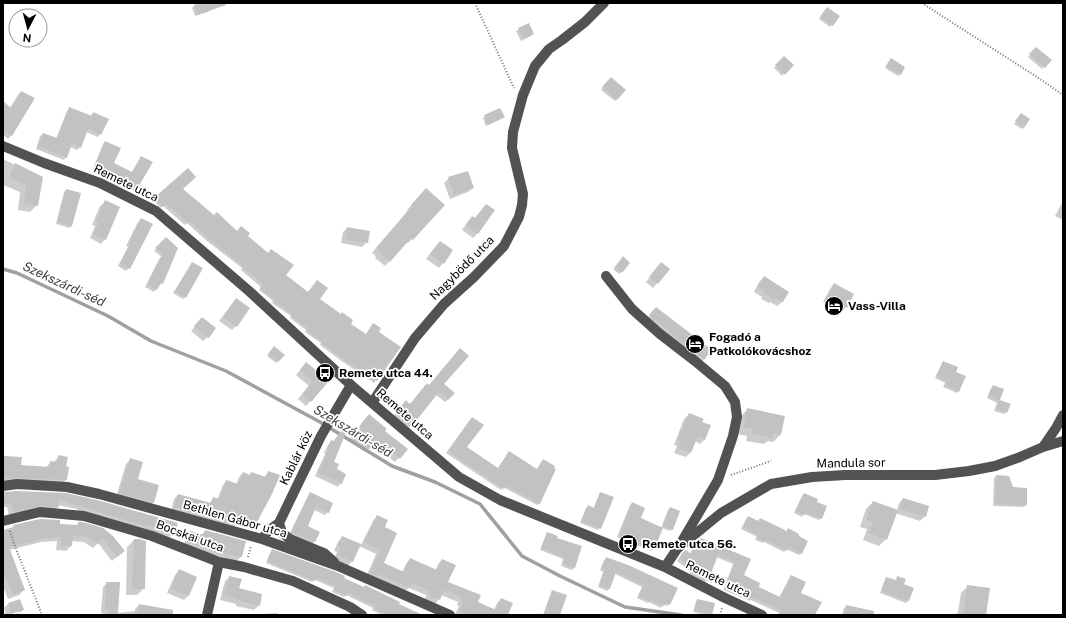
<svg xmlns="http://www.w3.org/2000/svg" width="1066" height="618" viewBox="0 0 1066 618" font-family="'Public Sans',sans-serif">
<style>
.shadow{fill:#0003}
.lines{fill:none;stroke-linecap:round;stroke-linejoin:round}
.stream{stroke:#a0a0a0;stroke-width:3.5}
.building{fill:#c2c2c2}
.path{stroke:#747474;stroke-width:2;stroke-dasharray:1 2;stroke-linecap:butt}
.minor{stroke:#525252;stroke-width:10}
.labels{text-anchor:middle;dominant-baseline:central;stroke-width:3.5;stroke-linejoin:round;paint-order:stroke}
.street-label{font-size:12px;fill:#000;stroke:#fff}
.poi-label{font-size:12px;font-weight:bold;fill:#000;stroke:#fff;text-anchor:start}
.water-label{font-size:13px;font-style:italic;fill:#414141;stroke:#fff}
</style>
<rect width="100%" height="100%" fill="#fff"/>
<!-- shadow -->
<path class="shadow" d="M205 3H207L210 10 208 12 195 16 192 8 194 6Z
M825 10 832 25 830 27 819 19Z
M528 24 533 34 531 36 521 41 516 31Z
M1036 48 1050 60 1042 69 1028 57Z
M784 57 792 65 782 76 774 68Z
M889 61 900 74 898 76 885 68Z
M609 81 624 90 615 101 601 90Z
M21 92 33 99 11 136 8 139 3 135V102L10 108 18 95Z
M70 108 90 116 94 113 100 134 98 137 86 132 80 147 77 150 70 147 66 157 64 160 36 149 40 136 43 134 56 139 67 111Z
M485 116 503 117 501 119 486 126 483 118Z
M1019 117 1024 127 1022 129 1014 124Z
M105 142 113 163 131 173 151 162 134 191 119 182V180L93 169 103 144Z
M3 159 42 178 37 205 30 212 18 210 20 192 3 185Z
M188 169 182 189 214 216 237 232 247 236 285 275 308 293 319 299 349 324 366 335 373 324 377 332 399 347 374 383 343 362 320 345 321 343 305 332 306 330 290 318 291 316 272 303 273 301 259 290 261 287 241 270 242 268 207 241 187 223 185 225 163 206 161 208 153 200Z
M449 178 473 188 468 192 450 199 444 183Z
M66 190 72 226 70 228 56 224 64 192Z
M422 194 412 239 408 243 406 242 385 266 375 258 376 256 372 253 408 211 407 210Z
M1063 201V220L1055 216Z
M105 202V239L101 244 90 238 95 226 92 225 100 206Z
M486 205 478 233 473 238 462 230 468 221 473 217 475 218Z
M141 219 129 268 126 271 118 266 128 247 126 246 138 222Z
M347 228 367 242 362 247 341 243 343 232Z
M166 238 162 283 160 285H159L154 292 145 287 157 263 162 257 154 251Z
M440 242 443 263 439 268 426 259 435 247Z
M621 260V272L619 274 613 269Z
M192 263 185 297 183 299 173 293Z
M657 268V283L653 288 646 282Z
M764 277 788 292 782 302 777 306 770 302 769 303 761 299 762 297 754 292 759 282Z
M834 284 846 307 841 312 823 302 830 289Z
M236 299V326L232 330 219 321 232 304Z
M653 311 703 360 701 362 647 319Z
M198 323 208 337 203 341 191 331Z
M273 349 283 355 276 363 267 356Z
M944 362 955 372 958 391 957 393 943 387 945 383 935 378 942 364Z
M302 368 328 381 306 406 298 399 309 386 296 375Z
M443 384 448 400 445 402 436 395 409 428 393 416 403 405H410L428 386Z
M993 386 999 400 1006 412 1004 414 994 411 997 403 987 398 991 388Z
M748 409 784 417 780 435 773 442 768 441 764 444 746 441 747 436 737 434 741 416Z
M689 414 701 423 705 439 700 444 695 441 690 453 686 457 674 453 677 446 674 445 684 419Z
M365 419 384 431 407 449 395 462 373 444 366 452 362 450 349 440Z
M470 420 466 448 497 469 537 470 543 460 539 504 537 505 503 487 501 490 446 453Z
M346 424 333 462 341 483 338 487 315 476 325 454 324 453 328 445 331 441 333 442Z
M59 456 65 467H68L66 480 62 484 3 483V457L20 466 46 467 51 462 54 463 55 461Z
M131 459 136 480 153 502 149 506 116 497 126 464Z
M268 472 254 525 250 529 237 523 232 529 171 511 174 499 178 495 209 504 213 498 217 500 223 485 227 481 236 485 239 477 243 473 249 476 251 473 264 478Z
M996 476 1013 488 1026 505 1024 507 993 506 994 478Z
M17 492 177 523 174 533 170 537 128 526 77 510V509L58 505V507L54 511 9 515 7 507H3V493Z
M311 493 328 512 325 515 314 510 306 527 318 532 314 542 311 545 289 535 308 496Z
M601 493 600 528 598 530 580 523 586 508 588 507 593 509 599 495Z
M804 494 816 502 821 518 819 520 804 514 802 517 794 513 802 496Z
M903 499 925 516 920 521 895 513 886 539 879 546 863 540 867 529 860 527 866 509 873 502 897 510 899 503Z
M632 504 639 519 661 528 668 510 670 508 672 529 670 531 662 528 653 550 651 551 617 537 630 505Z
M377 516 383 528 382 564 402 572 406 564 410 559 435 571 438 564 442 560 447 582 477 603 494 610 497 603 501 599 507 615H455L459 606 457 605 458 602 441 595 439 599 435 604 425 599 426 595 409 588 405 591 366 577 376 554 359 546 352 561 348 566 334 559 337 552 334 551 338 542 342 537 361 545 373 521Z
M748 517 786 532 788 529 797 536 801 553 799 555 786 549 784 552 764 542 763 543 755 540 757 537 741 529 746 519Z
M79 523 124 551 112 561 98 543 93 548 84 542 71 541V546L66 551 56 550 57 541 41 542 9 550 24 590 19 595 8 599 3 586V531L11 529 14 526 59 525 76 526Z
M205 531 241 557 236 561 184 546 186 537 190 533 200 536Z
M548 533 556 539 574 568 572 570 561 566 563 559 540 550 546 535Z
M134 540 144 588 137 595H126L127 547Z
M697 543 750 559 743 576 757 587 779 598 789 579 791 576 800 593 814 615H778L779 613 751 600 750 601 724 590V588L733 564 716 557 707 580 705 582 689 576 691 572 677 561 680 557 690 554 694 545Z
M272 551 398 604 420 615H382L372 610 373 608 346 595 344 597 332 592 334 588 315 580 312 582 266 563 270 553Z
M606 558 628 566 669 604 667 606 664 604 661 608 649 602 648 603 637 598 642 587 615 574 609 589 607 591 598 587 603 572 600 570 604 560Z
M179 570 196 578 188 596 184 600 167 593 175 575Z
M230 577 238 589 259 605 254 610 236 606V604L220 600 225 581Z
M898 577 903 584 908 601 906 603 880 593 885 580 887 578 895 581Z
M107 583 117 613 135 611V609L139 605 157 615H104V614L101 613 103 587Z
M968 586 985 615H955L958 612 961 593Z
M698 600 711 614 710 615H705L693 612 696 602Z
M8 604 23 610 18 614 16 615H12L19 613V611L6 615 4 608Z
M847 606 857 615H842L844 608Z
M277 613V615H260L261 614Z"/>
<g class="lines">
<!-- stream -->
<path class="stream" d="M3 269 17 273 108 316 151 341 226 371 320 422 392 466 435 482 480 504 522 556 560 576 625 607 681 615"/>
</g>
<!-- building -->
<path class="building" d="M201 3H226V5L197 15 194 5Z
M827 7 840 16 833 26 820 17Z
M529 23 534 34 523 39 518 28Z
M1036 47 1052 60 1045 68 1029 54Z
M784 56 794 65 785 75 775 65Z
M891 58 905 67 901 75 886 66Z
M611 77 626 90 617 100 602 87Z
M21 91 35 98 12 136 3 131V101L11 108Z
M69 107 92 116 93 112 109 119 101 135 88 129 81 148 72 144 67 158 38 146 43 133 57 138Z
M500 108 505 117 488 125 484 115Z
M1021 113 1030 119 1024 128 1015 121Z
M105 141 121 148 114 163 132 172 141 156 153 162 137 189 120 180V178L94 167Z
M15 163 43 177 38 206 24 204 26 185 9 178Z
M188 168 196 177 183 189 214 215 217 212 237 231 241 226 250 233 248 236 268 253 271 249 294 265 286 275 308 292 317 280 328 288 320 299 341 314 342 312 353 320 351 324 366 334 373 323 381 328 379 332 401 347 377 381 344 360V359L321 343 322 341 306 330 308 328 291 316 292 314 274 300V299L260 288 263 284 242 267 243 266 209 239 190 221 188 223 166 204 163 207 155 197Z
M468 171 474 188 454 195 448 177Z
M426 188 445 205 413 240 411 238 390 262 379 253 380 251 376 248 412 206 411 205Z
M66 189 81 193 72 226 57 222Z
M105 200 120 207 106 240 93 234 99 222 96 221Z
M486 204 495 210 478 234 466 225 472 216 475 218Z
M141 218 153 224 130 269 120 263 130 244 129 243Z
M347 227 370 231 368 243 345 239Z
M166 237 178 248 163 284 161 283 157 290 147 285 159 261H158L163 254 155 248Z
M440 241 453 250 444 264 430 254Z
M623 256 630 263 622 273 615 267Z
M192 262 203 268 186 298 175 291Z
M661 262 670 269 658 284 649 277Z
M764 276 789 292 783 302 775 298 774 299 764 294 765 292 758 287Z
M834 283 854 294 847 308 827 297Z
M236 298 250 308 237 327 223 317Z
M656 307 712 350 704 360 673 336 674 335 649 315Z
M202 317 216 328 209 338 194 326Z
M274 346 285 355 278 362 268 354Z
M460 348 469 356 444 384 455 393 448 400 439 392 412 426 396 413 406 400 410 404 427 383 429 385Z
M943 361 958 367 956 372 966 376 959 392 945 385 947 381 936 376Z
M306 362 329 381 311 402 302 394 313 381 300 370Z
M993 385 1004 389 1000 400 1011 404 1007 413 996 409 999 401 988 396Z
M747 408 785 416 781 435 773 433 772 438 752 434 753 429 743 427Z
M689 413 704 419 702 422 711 425 705 440 698 436 691 453 678 448 681 441 678 440Z
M369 414 387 429 385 431 408 449 400 459 377 441 371 449 366 447 352 436Z
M472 417 484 425 467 447 498 468 509 451 537 469 543 459 555 466 554 468 556 469 540 504 506 486 504 489 448 451Z
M346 423 349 425 334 462 339 464 337 469 346 474 342 484 318 472 328 450H327L331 440 334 441Z
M58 455 68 457 66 466 69 467 67 480 17 478 3 479V456L22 457 21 465 49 467 50 461 57 462Z
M130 458 143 462 138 479 159 485 154 503 119 493Z
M268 471 280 475 272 494 255 526 239 518 237 525 174 507 178 494 211 503 213 497 219 499 226 480 238 484 243 472 250 475 251 472 266 477Z
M996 475 1009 476 1013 487 1027 488V505L995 504Z
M17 491 66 493 97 500 178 523 175 533 132 522 80 506 59 500V507L39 506 13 512 11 503 3 504V492Z
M310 492 333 503 329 513 316 507 308 526 320 532 315 542 291 532Z
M600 492 614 497 601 529 581 521 588 505 594 508Z
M804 493 818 499 817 502 827 506 822 519 806 512 805 515 795 511Z
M903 498 929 506 926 517 900 509Z
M873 501 898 510 887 540 869 533 873 522 866 520Z
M632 502 645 508 641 518 663 528 654 550 619 535Z
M670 507 680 511 673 530 663 526Z
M377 515 388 520 385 527 397 533 384 563 404 572 410 558 437 570 442 559 456 565 448 582 481 595 478 602 496 610 501 598 513 603 508 615H469L459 611 463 601 460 600 462 597 444 590 440 600 428 595 430 591 412 583 410 588 379 574 378 576 370 573 380 550 364 542Z
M748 516 758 521 760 518 787 531 788 528 799 534V536L808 541 802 554 788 547 787 551 766 540V542L756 538 758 535 743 527Z
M40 519 60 520V524L78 525V522H83L103 528 113 536 125 551 117 557 102 538 98 544 89 537 73 536 72 546H61V537L46 538 9 547 25 590 13 595 3 570V530L14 527 13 525Z
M205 530 246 541 242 557 215 551 188 542 190 531 203 535Z
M547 532 558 536 557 538 582 546 575 568 563 564 565 558 541 548Z
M342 536 361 544 353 562 338 555 341 548 337 546Z
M701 538 751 559 744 575 760 583 759 587 780 597 791 575 806 582 801 593 822 602 815 615H779L781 610 754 598 753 599 726 588V584L735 562 718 555 708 581 691 573 692 569 679 558 682 553 686 550 691 554 696 542Z
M134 539H140L146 541 145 589H132Z
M272 549 336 572 345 576 344 578 364 587 365 585 400 602 399 604 423 615H383L384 613 374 608 375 606 348 593 347 596 334 590 335 586 316 578 315 581 267 561Z
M606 557 628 565 678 588 670 605 666 603 664 606 651 600V602L638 596 644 585 616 572 610 589 599 585 605 570 602 568Z
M179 569 197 577 189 596 171 589Z
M229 576 242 579 239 588 262 594 260 606 240 601V600L224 595Z
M897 576 906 579 904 584 914 588 909 601 881 591 886 577 896 580Z
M106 582H120L118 615H109L108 610H105Z
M967 585 990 588 986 615H963Z
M552 590 567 595 560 615H543Z
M20 599 24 610 11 614 8 603Z
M697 599 715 603 712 615 694 610Z
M139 604 173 610V615H137Z
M846 605 874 611V615H844Z"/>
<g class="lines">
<!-- path -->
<path class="path" d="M475 3 514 88
M922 3 1043 81 1063 95
M731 475 771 461
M10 531 13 541 42 615
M248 557 251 546
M720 615 722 608"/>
<!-- minor -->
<path class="minor" d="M3 146 44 163 100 183 156 211 249 291 351 385 459 477 500 500 665 567 725 598 762 615
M606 276 632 309 660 334 695 361 725 386 735 402 737 417 733 436 718 480 681 543
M372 403 415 338 444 304 474 277 504 246 519 217 522 205 523 194 512 148 513 132 523 95 535 66 549 49 562 40 585 22 604 3
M1043 447 1056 428 1063 415
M3 486 17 484 67 487 99 494 262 539 338 566 450 615
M3 521 40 512 84 516 152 536 219 562 244 567 293 581 350 607 362 615
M279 523 282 533 290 539 324 553 334 562
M262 539 269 530 279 523 321 436 351 385
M665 567 677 549 721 513 771 484 812 477 845 475H935L969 471 995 466 1020 457 1043 447 1063 441
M207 615 219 562"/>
</g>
<!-- icons -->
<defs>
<symbol id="hotel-disc" viewBox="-11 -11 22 22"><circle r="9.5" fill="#000" stroke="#fff"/><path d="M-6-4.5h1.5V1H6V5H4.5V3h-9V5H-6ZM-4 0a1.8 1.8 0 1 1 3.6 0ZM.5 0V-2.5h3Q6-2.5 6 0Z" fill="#fff"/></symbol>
<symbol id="bus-disc" viewBox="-11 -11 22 22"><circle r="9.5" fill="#000" stroke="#fff"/><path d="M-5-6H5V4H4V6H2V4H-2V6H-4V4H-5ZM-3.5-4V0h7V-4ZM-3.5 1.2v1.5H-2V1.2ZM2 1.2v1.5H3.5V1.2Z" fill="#fff"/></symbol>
</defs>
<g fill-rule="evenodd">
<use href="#hotel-disc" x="823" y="295" width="22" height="22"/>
<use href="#hotel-disc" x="684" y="333" width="22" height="22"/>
<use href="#bus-disc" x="314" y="362" width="22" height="22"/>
<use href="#bus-disc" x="617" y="533" width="22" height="22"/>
</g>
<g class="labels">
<!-- street labels -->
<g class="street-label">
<text transform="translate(126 183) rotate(26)">Remete utca</text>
<text transform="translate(462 268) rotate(-45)">Nagybödő utca</text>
<text transform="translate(405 414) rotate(41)">Remete utca</text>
<text transform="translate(296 458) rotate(-64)">Kablár köz</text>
<text transform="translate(851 463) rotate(-1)">Mandula sor</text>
<text transform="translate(235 519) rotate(16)">Bethlen Gábor utca</text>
<text transform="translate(190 536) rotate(20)">Bocskai utca</text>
<text transform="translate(718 579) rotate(26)">Remete utca</text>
</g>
<!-- poi labels -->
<g class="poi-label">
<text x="848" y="306">Vass-Villa</text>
<text x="709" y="337">Fogadó a<tspan x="709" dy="14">Patkolókovácshoz</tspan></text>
<text x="339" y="373">Remete utca 44.</text>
<text x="642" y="544">Remete utca 56.</text>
</g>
<!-- water labels -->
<g class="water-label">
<text transform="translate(64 284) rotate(25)">Szekszárdi-séd</text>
<text transform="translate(353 431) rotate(31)">Szekszárdi-séd</text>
</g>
</g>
<!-- border -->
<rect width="1066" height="618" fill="none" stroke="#000000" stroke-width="8"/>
<!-- north arrow -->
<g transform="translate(28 28) rotate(186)"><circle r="19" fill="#ffffff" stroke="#999999"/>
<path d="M0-3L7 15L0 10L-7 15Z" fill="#000000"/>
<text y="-6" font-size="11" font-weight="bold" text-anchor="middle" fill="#000000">N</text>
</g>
</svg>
